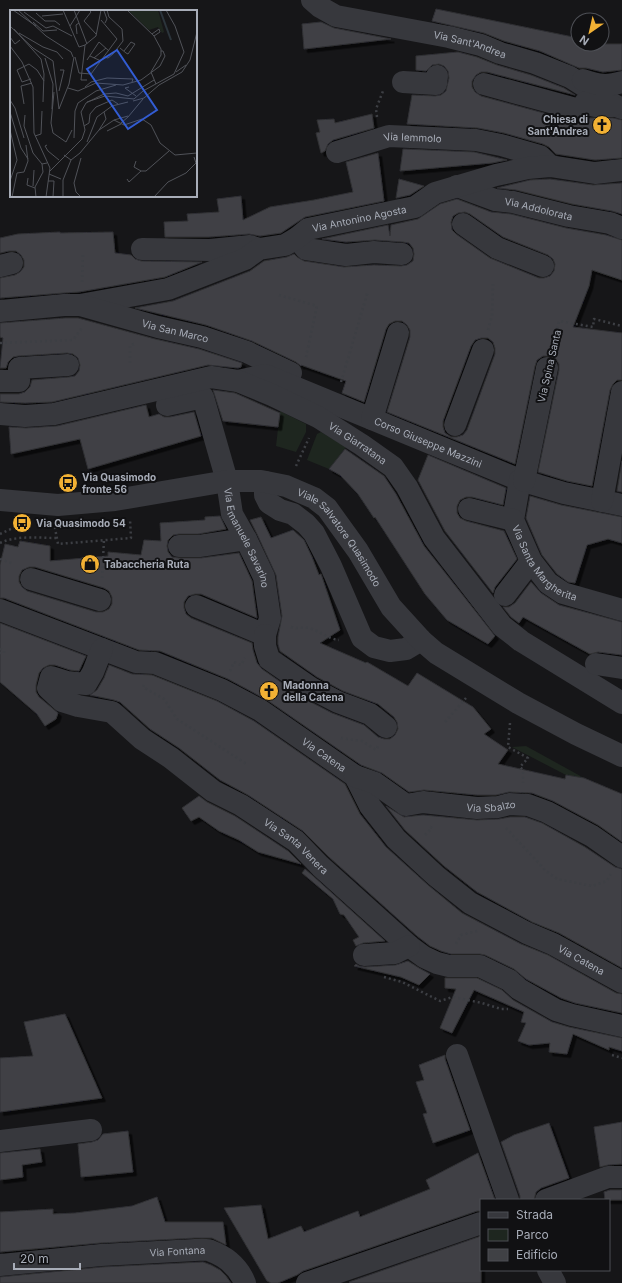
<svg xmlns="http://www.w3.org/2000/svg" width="622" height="1283" viewBox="0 0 622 1283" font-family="Inter,sans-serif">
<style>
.green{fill:#1e261f}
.building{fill:#404145;stroke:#303034;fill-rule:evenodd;filter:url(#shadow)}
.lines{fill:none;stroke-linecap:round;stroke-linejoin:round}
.path{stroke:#3d3f44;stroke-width:2.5;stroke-dasharray:2 3;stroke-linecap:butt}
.minor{stroke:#37383d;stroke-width:22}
.labels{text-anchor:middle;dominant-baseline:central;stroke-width:4;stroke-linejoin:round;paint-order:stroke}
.street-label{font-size:10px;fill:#a8adb8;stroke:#111113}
.poi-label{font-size:10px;font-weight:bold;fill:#a8adb8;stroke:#111113;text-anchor:start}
.inset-river{fill:none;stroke:#2c353c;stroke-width:2}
.inset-road{fill:none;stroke:#505258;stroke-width:1}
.view{fill:#325cd3;fill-opacity:0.15;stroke:#325cd3;stroke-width:2}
.inset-edge{fill:none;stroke:#a8adb8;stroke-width:2}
</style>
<defs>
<filter id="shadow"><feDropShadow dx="3.5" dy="3.5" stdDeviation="0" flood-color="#0009"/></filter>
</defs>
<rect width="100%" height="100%" fill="#161618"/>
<!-- green -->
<path class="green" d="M280 411 306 424V432L296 452 276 446Z
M321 432 346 447 329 469 307 460 317 434Z
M526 746 584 778 566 775 512 747Z"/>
<!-- building -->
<path class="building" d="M436 9 578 38V44H622V70L603 72 586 68H579L540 51 504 41 484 33 432 21Z
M321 22 334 28 391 39 304 49 302 24Z
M458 52 477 57 497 65 531 75 564 88 575 95 487 72H481L476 75 472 81V87L475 92 481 96 577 122H584L590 118H613L622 120V158L595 160 556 154 549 147 543 144 504 133 478 128 407 124 412 95 435 96 441 95 446 91 449 78 448 71 444 66 439 64 432 65 426 71 416 70V56Z
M372 114 374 128 333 140 328 144 325 151 321 153 316 133 320 132 317 120 334 119 335 123Z
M403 149 474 152 507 160 492 163 400 171Z
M378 153 384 201 305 217 281 233 260 236 249 234 209 237H165L164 222 188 221 187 214 219 212 217 199 241 196 243 220 270 207 314 200 353 192 346 162Z
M399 179 424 186 410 195 396 198Z
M550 179 593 185 622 183V214L612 211 572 204 516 190 497 188 530 180Z
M457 199 491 212 511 214 566 228 606 235 622 240V280L592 270 589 286 573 327 622 333V380H617L613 384 610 390 592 486 567 481 538 472 559 370V364L556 359 550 356H543L537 360 535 366 515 464 387 412 410 337V330L407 325 402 321H395L389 324 386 329 364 402 342 393 346 381 301 365V366L296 362 252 341 206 325 135 308 173 301 250 271 264 261 287 257 294 254 297 257 304 261 344 267 374 265 401 266 407 265 413 261 414 254 413 248 409 243 403 242 375 240 346 242 322 239 388 225 390 236 391 225 418 219 440 204ZM465 212 470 214 503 237 548 255 553 259 555 264 554 271 550 276 544 278H539L490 258 456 234 452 230 451 222 453 216 458 213ZM481 338H488L493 342 495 348V354L467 430 463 435 457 437H451L445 433 443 427V421L471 346 475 340Z
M60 232V233L113 232 115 253 131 255 135 259 141 261 202 262 165 277 79 292 63 293 0 298V278L15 275 20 272 24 267V260L21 255 16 251H9L0 253V238L18 234Z
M65 318H78L155 339 199 349 242 363 241 367 238 368 208 365 52 402 25 403 0 402V394H19L25 392 30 387 32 380 69 377 75 376 79 371 80 365 78 358 73 354 67 353 18 356 13 357 8 362 6 368H0L3 338 0 337V323Z
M213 390 235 393 280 413 278 427 223 421Z
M146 405 149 417 159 414 164 417H170L194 412 201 436 88 469 80 439 11 454 9 427 26 428 57 426Z
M345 449 384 476 396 494 424 546 495 636 488 644 447 620 425 594 375 517 374 518 358 494 340 475 329 469Z
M428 455 506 488 503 505 472 497H466L460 500 457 506V513L460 518 466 521 504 531 517 559 495 587 493 593 445 531 418 480Z
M622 461V492L617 491Z
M530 496 561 505 622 517V543L608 539 587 545 575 583 568 582 557 574 542 555 526 518Z
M220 516 226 529 198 534H179L173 535 168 540 167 546 168 552 172 557 179 558H201L239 553 252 581 257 618 201 594H195L188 596 184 602V608L186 614 191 618 252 643 253 650 257 663 262 669 305 699 332 713 364 725 378 737 384 739H390L395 735 398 729 397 722 394 717 378 704 343 691 317 677 280 651 278 644V637L282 616 276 575 257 534 250 520 261 517 271 538 293 530 304 540 312 557 319 575 321 574 340 630 320 643 366 663 367 662 408 686 417 673 473 707 491 729 484 734 508 750 498 764 565 779 566 775 584 778 622 794V842L598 825 553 801 532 793 509 792 496 795H477L424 790 409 792 382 773 361 765 267 700 228 679 160 651 139 650 4 598H0V565L5 544 18 547 20 541 50 546V561L108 556V552L141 555 144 540 161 541 160 523 205 520V517ZM29 567H35L104 588 109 591 112 597V604L109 609 103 612H96L27 591 22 587 19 582V576L22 570Z
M531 582 541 593 559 605 622 622V655L598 652 590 654 523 617 519 623 511 617 503 607H509L515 603Z
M0 623 86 656 79 671 70 670 55 665H49L43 668 39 673 36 685V692L39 697 58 713 56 719 45 726 37 714 0 682Z
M109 665 132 674 152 675 217 701 254 721 345 784 360 814 386 847 428 885 462 913 521 944 548 955 616 993 622 994V1013L575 1003 561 998 526 979 514 969 485 955 480 954H451L441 951 430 946 417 936 329 857 303 831 248 795 220 780 179 748 150 729 120 702 114 700 90 695 97 690 104 678Z
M199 796 207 802 235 816 288 851 301 864 258 852 239 840 219 831 199 817 191 821 182 808Z
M386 806 404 817 423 815 477 820 499 819 510 817H525L542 823 585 847 615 867 622 869V968L559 933 532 922 477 892 444 866 405 830Z
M305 869 312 875 385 941 363 943 356 946 353 940 359 937 344 915 340 914 333 899 302 873Z
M408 961 419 968 430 974 419 985 401 977 354 966 356 964 359 966 365 967 396 965Z
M445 978H477L502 990 513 1000 552 1022 569 1027 622 1038V1051L609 1047V1050L573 1034 567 1054 549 1052 550 1043 529 1045 518 1041 526 1023 521 1022 524 1012 474 990 452 1033 440 1028 456 989 445 988Z
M65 1014 102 1098 0 1112V1058L33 1056 24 1022Z
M445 1055V1059L470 1130 433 1143 423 1114 427 1113 416 1082 424 1080 419 1065Z
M622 1122V1164L608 1165 600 1167 594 1127Z
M549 1123 569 1178 541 1188 536 1192 534 1200H520V1196L501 1142 514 1135Z
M128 1131 133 1172 81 1177 78 1144 92 1142 98 1140 103 1134Z
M40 1149 42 1162 22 1165 23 1177 0 1180V1153Z
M478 1153 495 1200H481V1211H477L303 1271 297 1275 278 1283H271L267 1281 224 1208 261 1205 268 1239 301 1226 304 1232 358 1211 360 1217 430 1189 426 1180Z
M610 1190H622V1200H605L604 1192Z
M157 1197 165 1222H223L226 1245 212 1238H195L100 1243 0 1252V1212L53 1209V1214L75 1213 132 1206Z
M481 1236V1283H350L349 1282Z
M203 1262 211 1265 220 1270 226 1276 231 1283H0V1277L102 1267Z"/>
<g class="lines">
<!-- path -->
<path class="path" d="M377 117 376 109 383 91
M82 282 83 252
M279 295 317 306 306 357
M488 330 492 316 493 284
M0 343 73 340 82 328
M552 348 559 321 593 327 594 319 622 326
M130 363V345L134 344
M341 382 368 291
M296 466 309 438
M54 528H55L58 544 131 538 130 519
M0 534 13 528 25 526
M0 543C17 535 38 538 57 538
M0 559 14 564
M102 578 104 540
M291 627C297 629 303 627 309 628 320 631 328 639 339 640
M0 649 4 650V653H0
M230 671 234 662 241 665 245 658
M144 685 143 687 164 699 177 719 248 765
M445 722 466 698
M510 723 508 747 528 758 520 767 523 770V783
M341 738 362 741 376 750 378 746
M506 828 546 871 557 879 592 886 607 881 611 874
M425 835 432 828 429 826
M456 944 461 935 477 931
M384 977 402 982 440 1001 453 997 482 1003 501 1009H508
M612 1055 622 1058"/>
<!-- minor -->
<g class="minor">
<path id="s1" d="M312 0 320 7 336 16 449 37 481 45 500 53 535 63 570 77 616 106 622 108"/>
<path d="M583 80C599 85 605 87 622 82"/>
<path d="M403 82 436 84 437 76"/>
<path d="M484 84 580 110 585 103 595 106H612"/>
<path id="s2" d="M337 152 389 136 476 140 501 145 540 156 550 166"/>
<path id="s3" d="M457 186 495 200 513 202 569 216 610 223 622 228"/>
<path d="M463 224 497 248 543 266"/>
<path d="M297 238 306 249 346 255 374 252 402 254"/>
<path d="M142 249 210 250 250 246 259 249"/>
<path d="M0 266 12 263"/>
<path id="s4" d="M80 305 168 289 245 259 259 249 285 245 297 238 308 229 415 207 435 193 496 175 528 168 550 166 595 173 622 170"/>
<path id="s5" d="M0 311 64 305H80L158 327 202 337 247 352 291 373"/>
<path d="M0 381H19V368L68 365"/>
<path id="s6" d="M238 381 265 375 520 480 564 493 622 505"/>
<path id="s7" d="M167 405 203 397 227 481 232 514 246 539 264 577 270 618 265 635 196 606"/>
<path id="s8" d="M0 414 25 416 54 414 211 377 238 381 272 395 318 417 362 445 393 467 407 487 434 538 502 626 521 641 622 703"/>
<path d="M372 419 398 333"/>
<path d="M455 425 483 350"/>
<path id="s9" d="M520 480 513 520 531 561 548 583 563 593 622 610"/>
<path d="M524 481 547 368"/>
<path d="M265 482V495L269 503 280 510 293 514 306 524 314 533 331 566 362 638 374 647 390 651 406 649 421 640"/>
<path id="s10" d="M0 500 58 505 115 500 227 481H261L286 486 314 498 327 508 358 551 391 607 421 640 436 653 518 703 576 734 622 756"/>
<path d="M602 501 622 392"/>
<path d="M469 509 513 520"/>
<path d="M179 546H199L246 539"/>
<path d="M31 579 100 600"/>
<path d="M505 595 531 561"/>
<path id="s11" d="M0 610 136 662 155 663 222 690 260 710 355 776 370 806 396 839 436 876 470 903 527 933 553 944 622 982"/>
<path d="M265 635V646L269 659 311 688 338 702 370 714 386 727"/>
<path id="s12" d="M102 649 93 672 86 684 67 682 51 677 48 688 62 701 78 706 112 712 142 739 171 758 213 791 241 805 296 841 320 866 409 946 424 957 437 963 449 966H480L509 980 519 989 556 1010 572 1015 622 1026"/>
<path d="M596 664 622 668"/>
<path id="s13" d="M355 776 375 783 406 805 423 802 477 808 498 807 509 804 528 805 547 812 575 827 592 836 622 857"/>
<path d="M364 955 395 953 409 946"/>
<path d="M457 1055 508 1200"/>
<path d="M0 1141 91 1130"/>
<path d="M546 1200 608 1177H622"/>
<path id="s14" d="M0 1265 101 1255 195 1250C200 1250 207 1249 211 1251 227 1257 239 1268 245 1283"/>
<path d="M548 1270 555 1283"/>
<path d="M307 1283 481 1223"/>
</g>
</g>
<!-- icons -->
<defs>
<symbol id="church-disc" viewBox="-11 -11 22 22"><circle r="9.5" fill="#f2b134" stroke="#111113"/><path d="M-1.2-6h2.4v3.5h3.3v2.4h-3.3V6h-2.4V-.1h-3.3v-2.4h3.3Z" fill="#111"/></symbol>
<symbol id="bus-disc" viewBox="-11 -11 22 22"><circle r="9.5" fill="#f2b134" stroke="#111113"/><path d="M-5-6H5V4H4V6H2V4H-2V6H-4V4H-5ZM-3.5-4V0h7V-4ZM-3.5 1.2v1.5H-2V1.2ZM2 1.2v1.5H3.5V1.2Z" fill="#111"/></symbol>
<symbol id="shop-disc" viewBox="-11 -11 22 22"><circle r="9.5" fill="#f2b134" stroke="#111113"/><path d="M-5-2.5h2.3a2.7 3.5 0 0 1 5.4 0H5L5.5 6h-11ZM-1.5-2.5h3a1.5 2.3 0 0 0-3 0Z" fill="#111"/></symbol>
</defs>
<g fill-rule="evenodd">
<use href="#church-disc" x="591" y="114" width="22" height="22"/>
<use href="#bus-disc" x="57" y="472" width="22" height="22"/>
<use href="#bus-disc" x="11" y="512" width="22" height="22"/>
<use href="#shop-disc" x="79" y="553" width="22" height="22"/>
<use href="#church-disc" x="258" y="680" width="22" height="22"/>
</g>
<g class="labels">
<!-- street labels -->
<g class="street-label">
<text stroke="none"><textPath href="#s1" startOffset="166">Via Sant'Andrea</textPath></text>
<text stroke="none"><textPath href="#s2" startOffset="78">Via Iemmolo</textPath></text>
<text stroke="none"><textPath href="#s3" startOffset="85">Via Addolorata</textPath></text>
<text stroke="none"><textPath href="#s4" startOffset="296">Via Antonino Agosta</textPath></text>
<text stroke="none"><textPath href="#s5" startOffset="179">Via San Marco</textPath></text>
<text transform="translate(549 366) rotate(-77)">Via Spina Santa</text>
<text stroke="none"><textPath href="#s6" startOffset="204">Corso Giuseppe Mazzini</textPath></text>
<text stroke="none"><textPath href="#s8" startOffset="378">Via Giarratana</textPath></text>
<text stroke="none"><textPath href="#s7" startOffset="185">Via Emanuele Savarino</textPath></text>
<text stroke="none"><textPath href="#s10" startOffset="365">Viale Salvatore Quasimodo</textPath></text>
<text stroke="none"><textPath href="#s9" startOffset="96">Via Santa Margherita</textPath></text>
<text stroke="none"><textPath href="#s11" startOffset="358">Via Catena</textPath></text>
<text stroke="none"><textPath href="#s13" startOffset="145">Via Sbalzo</textPath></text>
<text stroke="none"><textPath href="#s12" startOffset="385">Via Santa Venera</textPath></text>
<text stroke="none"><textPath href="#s11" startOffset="694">Via Catena</textPath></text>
<text stroke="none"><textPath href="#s14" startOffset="178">Via Fontana</textPath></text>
</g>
<!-- poi labels -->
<g class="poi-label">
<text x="588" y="119" text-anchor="end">Chiesa di<tspan x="588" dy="12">Sant'Andrea</tspan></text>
<text x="82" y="477">Via Quasimodo<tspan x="82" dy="12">fronte 56</tspan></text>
<text x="36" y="523">Via Quasimodo 54</text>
<text x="104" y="564">Tabaccheria Ruta</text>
<text x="283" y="685">Madonna<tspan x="283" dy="12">della Catena</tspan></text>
</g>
</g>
<!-- overview -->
<g transform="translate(10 10)">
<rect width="187" height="187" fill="#161618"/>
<path d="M118 0H148L154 22 152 23 148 17 139 20Z" fill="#1e261f"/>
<path class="inset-river" d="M150 0 161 30"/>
<path class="inset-road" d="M3 0 26 16M8 0 36 26 61 42 63 47M30 0H52M53 0 69 37 75 35 86 26 91 0M64 0 77 34M79 0 81 2 74 11 86 24M117 0 144 26 151 39V45L141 62 146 74M94 1 97 9 95 13M14 2 36 18 43 16 62 26M26 3 35 11H45L50 15M32 6 53 4M23 12 33 21 47 20M0 16 23 38 43 51 49 99M60 16 70 0M4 19 31 49 34 64 33 92M9 23 33 37 47 42 53 49M67 24 66 15 69 13M142 24 149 19 150 22 144 26M0 27 5 34 10 30M75 35 71 70H77M0 36 12 52 23 77 24 123 40 158 36 187M110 38 116 43 118 44 125 34 121 32 114 41M80 46 91 51M65 47 69 63M94 47 98 48 103 44 113 31 112 19 99 7 97 0M35 48 43 74 42 99M84 48 96 38M77 50 89 32 99 41M166 62 176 55M69 63 81 64 107 29 91 10M21 69 12 72 7 60 19 54 27 60 34 71M75 77 81 72 97 68 123 69 122 72M119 77 115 78 126 86M58 78 68 81 86 73 113 75 131 70 150 56 155 46 153 41H151M49 81 54 60H50M44 82 41 113 43 123 56 132 62 120M0 90 5 98 14 128M123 91 134 88 149 75 172 62 180 50 187 22M77 92 95 86 124 89 133 81 164 64 174 42 165 16 156 0M14 94 11 76 22 73M49 99 59 74 64 47M0 102 11 138 18 149M15 105 14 116 23 143 32 154 37 153M104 110 118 106M111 113 118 107 133 89M74 116 79 113 80 104 86 97 102 90 108 94M0 120 7 150 0 171M89 120 96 109 94 102M97 121 111 114M25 126 31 124 32 101M64 128 65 101 68 93 86 81 106 75M77 132 87 107 102 96 118 92M37 135 35 136 38 141 49 150M70 143 89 120 104 110 114 115 132 109 141 115 150 133 165 145 187 143M54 145 61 150 70 143M126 151 124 157 131 161M40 161 72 129 75 120 71 102 76 93 94 84 106 83 118 86 144 70M39 164 51 169M18 168 17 175 25 178M117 169 119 172 131 161H136L159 141M38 171H44L43 187M23 176 24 160M2 187 7 163 14 162 18 151 16 135M26 187 25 177 33 162 32 154M53 187V170L61 150M71 187 66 182 64 173 71 148M144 187 158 172 176 163 186 153 184 147"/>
<path class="view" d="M107 40 147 100 118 119 77 59Z"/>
<rect width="187" height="187" class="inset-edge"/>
</g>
<!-- legend -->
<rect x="480" y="1199" width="130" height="72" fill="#111113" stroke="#4d4f55"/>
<rect x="488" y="1212" width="20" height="6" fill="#37383d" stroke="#4d4f55"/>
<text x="516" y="1219" font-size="12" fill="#a8adb8">Strada</text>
<rect x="488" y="1229" width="20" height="12" fill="#1e261f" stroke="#4d4f55"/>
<text x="516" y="1239" font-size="12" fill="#a8adb8">Parco</text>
<rect x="488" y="1249" width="20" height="12" fill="#404145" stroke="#4d4f55"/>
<text x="516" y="1259" font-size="12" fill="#a8adb8">Edificio</text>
<!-- north arrow -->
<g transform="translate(590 32) rotate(214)"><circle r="19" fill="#111113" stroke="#4d4f55"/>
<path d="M0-3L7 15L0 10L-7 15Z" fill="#f2b134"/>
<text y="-6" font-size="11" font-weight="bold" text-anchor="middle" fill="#a8adb8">N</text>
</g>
<!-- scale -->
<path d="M14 1263v6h66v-6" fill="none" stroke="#a8adb8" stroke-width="2"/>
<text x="20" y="1263" font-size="12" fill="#a8adb8" stroke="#111113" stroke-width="3" paint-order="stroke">20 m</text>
</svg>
